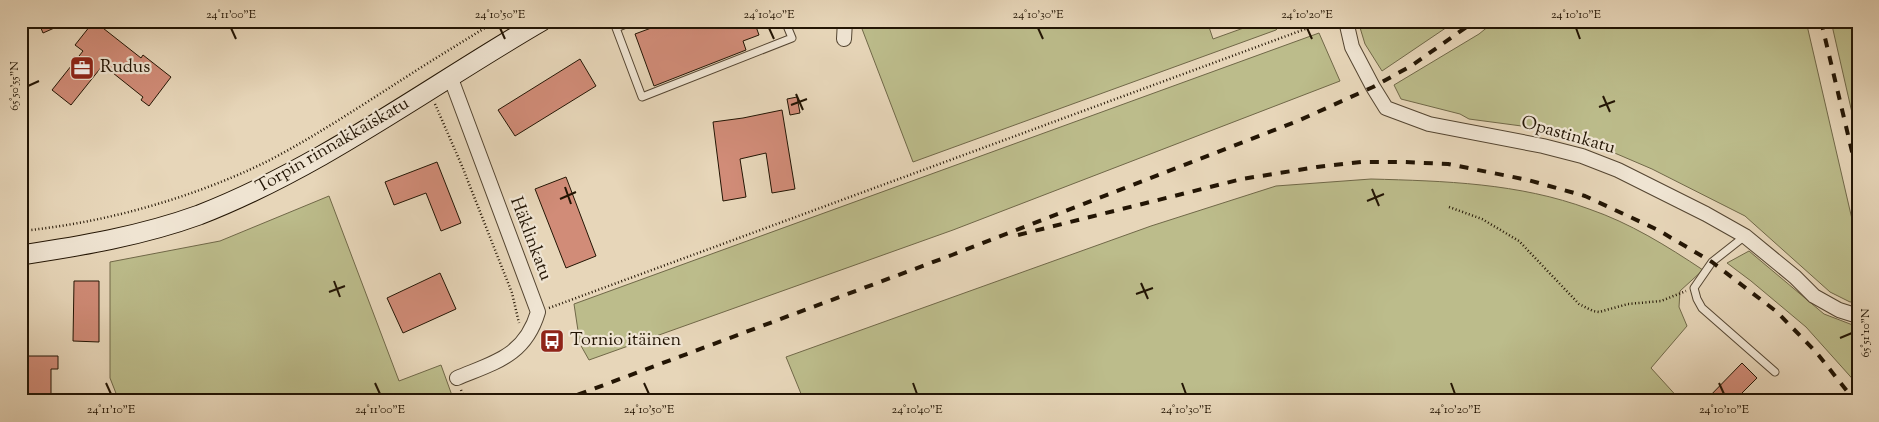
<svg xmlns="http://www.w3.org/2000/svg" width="1879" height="422" viewBox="0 0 1879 422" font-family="'Sorts Mill Goudy',serif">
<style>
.green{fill:#bcbc8b;stroke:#706848}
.building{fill:#d18c78;stroke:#231504}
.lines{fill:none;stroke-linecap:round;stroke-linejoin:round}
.lane-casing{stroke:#544531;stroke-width:9}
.street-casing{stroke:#544531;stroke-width:16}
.secondary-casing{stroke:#231504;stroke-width:21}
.path{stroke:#231504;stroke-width:2.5;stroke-dasharray:1 2.5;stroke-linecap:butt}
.lane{stroke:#efe4d2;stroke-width:7}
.street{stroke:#efe4d2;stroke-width:14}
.secondary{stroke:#efe4d2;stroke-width:19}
.rail{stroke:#231504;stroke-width:4;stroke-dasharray:9 9;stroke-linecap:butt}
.ticks{fill:none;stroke:#231504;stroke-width:2}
.labels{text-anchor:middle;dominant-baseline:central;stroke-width:4.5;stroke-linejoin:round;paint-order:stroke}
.poi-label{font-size:18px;fill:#231504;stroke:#efe4d2;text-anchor:start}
.street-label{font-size:18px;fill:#231504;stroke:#efe4d2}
.neatline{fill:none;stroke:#231504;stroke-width:2}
.ticks-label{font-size:12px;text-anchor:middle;fill:#231504}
</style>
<rect width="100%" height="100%" fill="#e7d6b9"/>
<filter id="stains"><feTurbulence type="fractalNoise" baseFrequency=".004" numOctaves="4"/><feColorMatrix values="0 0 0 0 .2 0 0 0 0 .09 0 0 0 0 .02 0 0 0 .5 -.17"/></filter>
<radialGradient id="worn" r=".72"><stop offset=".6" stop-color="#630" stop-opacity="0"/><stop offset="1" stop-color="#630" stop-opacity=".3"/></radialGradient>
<!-- green -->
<path class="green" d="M859 21H1207L1213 39 1263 21H1284L1276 30 913 162Z
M1358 21H1456L1382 71 1365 44Z
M1495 21H1806L1858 245V301L1850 302 1830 292 1745 216 1652 169 1589 142 1529 127 1469 119 1460 114 1401 99 1394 85 1479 34Z
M1831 21H1858V139Z
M1319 33 1340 81 953 230 589 360 580 344 574 304Z
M1371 179C1444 181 1519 183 1589 209 1630 223 1667 246 1703 270L1680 291 1679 307 1687 326 1651 368 1681 401H804L786 357 1151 226 1276 186Z
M329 196 399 381 441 365 454 401H119L110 378V262L220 241Z
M1749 251 1824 314 1858 327V385L1806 327 1751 281 1727 263Z"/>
<!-- building -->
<path class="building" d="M38 21H70L43 33Z
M94 21 141 58 143 55 171 77 149 106 141 100 143 97 103 65 71 105 52 90 83 51 75 45Z
M670 21H754L759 35 743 41 746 50 654 86 635 34Z
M580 59 596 86 515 136 498 110Z
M797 97 800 113 790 115 787 99Z
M782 110 795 189 772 193 766 153 740 159 746 197 723 201 713 122 743 118Z
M437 162 461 223 441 231 426 193 394 205 385 182Z
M566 177 596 256 566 268 535 189Z
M440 273 456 309 403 333 387 298Z
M74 281H99V342L73 341Z
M21 356H58V369H51V401H21Z
M1742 363 1757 378 1734 401H1705Z"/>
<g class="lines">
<defs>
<path id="lane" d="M633 21 616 28 642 97 792 38 785 21
M1745 236 1712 262 1694 288 1697 299 1702 308 1775 372"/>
<path id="street" d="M1346 21 1352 47 1373 87 1386 108 1429 124 1543 146 1582 156 1618 170 1706 214 1745 236 1795 277 1814 296 1839 310 1858 316
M844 39 845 21
M450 76 538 312C525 356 495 362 457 378"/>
<path id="secondary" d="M21 255C81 246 141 236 199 215 322 167 428 87 542 21"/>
</defs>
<!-- lane casing -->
<use href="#lane" class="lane-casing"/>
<!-- street casing -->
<use href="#street" class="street-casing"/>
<!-- secondary casing -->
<use href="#secondary" class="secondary-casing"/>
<!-- path -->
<path class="path" d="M435 104 462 166 512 293 519 323
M1449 207 1482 219 1519 241 1579 304 1593 311 1599 312 1628 304 1661 301 1686 291
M21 231C104 223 189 199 264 163 311 139 356 109 400 81 432 60 464 41 496 21
M549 308 1327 21
M461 390 465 401"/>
<!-- lane -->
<use href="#lane" class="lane"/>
<!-- street -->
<use href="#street" class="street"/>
<!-- secondary -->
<use href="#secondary" class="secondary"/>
<!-- rail -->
<path class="rail" d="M1821 21 1858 177
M1018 235 1242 179 1317 167 1361 162H1404L1448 164 1528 180 1585 196 1658 230 1712 262 1777 312 1816 352 1855 401
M561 401 952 255 1300 120 1373 87 1411 66 1475 21"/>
</g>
<!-- ticks -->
<path class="ticks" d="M231 28 236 39M500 28 505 39M769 28 774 39M1038 28 1043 39M1307 28 1312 39M1576 28 1580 39M28 86 39 81M796 94 803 110M1603 96 1610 112M791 105 807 99M1599 107 1615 101M565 187 571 204M1372 189 1379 206M560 199 576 192M1367 201 1384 194M334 281 340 297M1141 283 1148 299M329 292 345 286M1136 294 1153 288M1840 338 1852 333M106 383 111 394M375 383 380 394M644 383 649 394M913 383 917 394M1182 383 1186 394M1451 383 1455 394M1719 383 1724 394"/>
<!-- icons -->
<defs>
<symbol id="office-square" viewBox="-11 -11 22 22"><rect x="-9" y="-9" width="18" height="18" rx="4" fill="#8f2418" stroke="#efe4d2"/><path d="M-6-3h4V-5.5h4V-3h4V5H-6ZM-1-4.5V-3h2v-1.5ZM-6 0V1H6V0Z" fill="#fff"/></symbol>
<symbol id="bus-square" viewBox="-11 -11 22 22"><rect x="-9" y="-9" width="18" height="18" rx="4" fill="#8f2418" stroke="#efe4d2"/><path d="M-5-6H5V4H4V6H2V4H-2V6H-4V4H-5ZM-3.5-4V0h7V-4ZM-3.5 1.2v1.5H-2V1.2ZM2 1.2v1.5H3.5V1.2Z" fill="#fff"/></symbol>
</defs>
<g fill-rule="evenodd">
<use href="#office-square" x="68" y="54" width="28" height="28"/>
<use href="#bus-square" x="538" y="327" width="28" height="28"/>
</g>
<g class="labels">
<!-- poi labels -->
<g class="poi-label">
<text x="100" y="68">Rudus</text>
<text x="570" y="341">Tornio itäinen</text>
</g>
<!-- street labels -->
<g class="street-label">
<text transform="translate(1568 136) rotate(16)">Opastinkatu</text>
<text transform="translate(333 146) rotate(-30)">Torpin rinnakkaiskatu</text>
<text transform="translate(530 239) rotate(69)">Häklinkatu</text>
</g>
</g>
<!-- margin -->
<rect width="1879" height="422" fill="none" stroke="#e7d6b9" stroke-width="55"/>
<rect x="28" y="28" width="1824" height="366" class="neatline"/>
<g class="ticks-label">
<text x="231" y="18">24°11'00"E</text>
<text x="500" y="18">24°10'50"E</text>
<text x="769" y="18">24°10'40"E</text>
<text x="1038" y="18">24°10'30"E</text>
<text x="1307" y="18">24°10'20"E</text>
<text x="1576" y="18">24°10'10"E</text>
<text transform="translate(14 86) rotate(-90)" y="4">65°50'55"N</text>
<text transform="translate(1865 333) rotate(-90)" y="4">65°51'10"N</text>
<text x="111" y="413">24°11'10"E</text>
<text x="380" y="413">24°11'00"E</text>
<text x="649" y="413">24°10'50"E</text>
<text x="917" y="413">24°10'40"E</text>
<text x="1186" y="413">24°10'30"E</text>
<text x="1455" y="413">24°10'20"E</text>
<text x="1724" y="413">24°10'10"E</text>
</g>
<rect width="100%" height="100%" filter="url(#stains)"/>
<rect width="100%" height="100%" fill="url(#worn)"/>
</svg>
